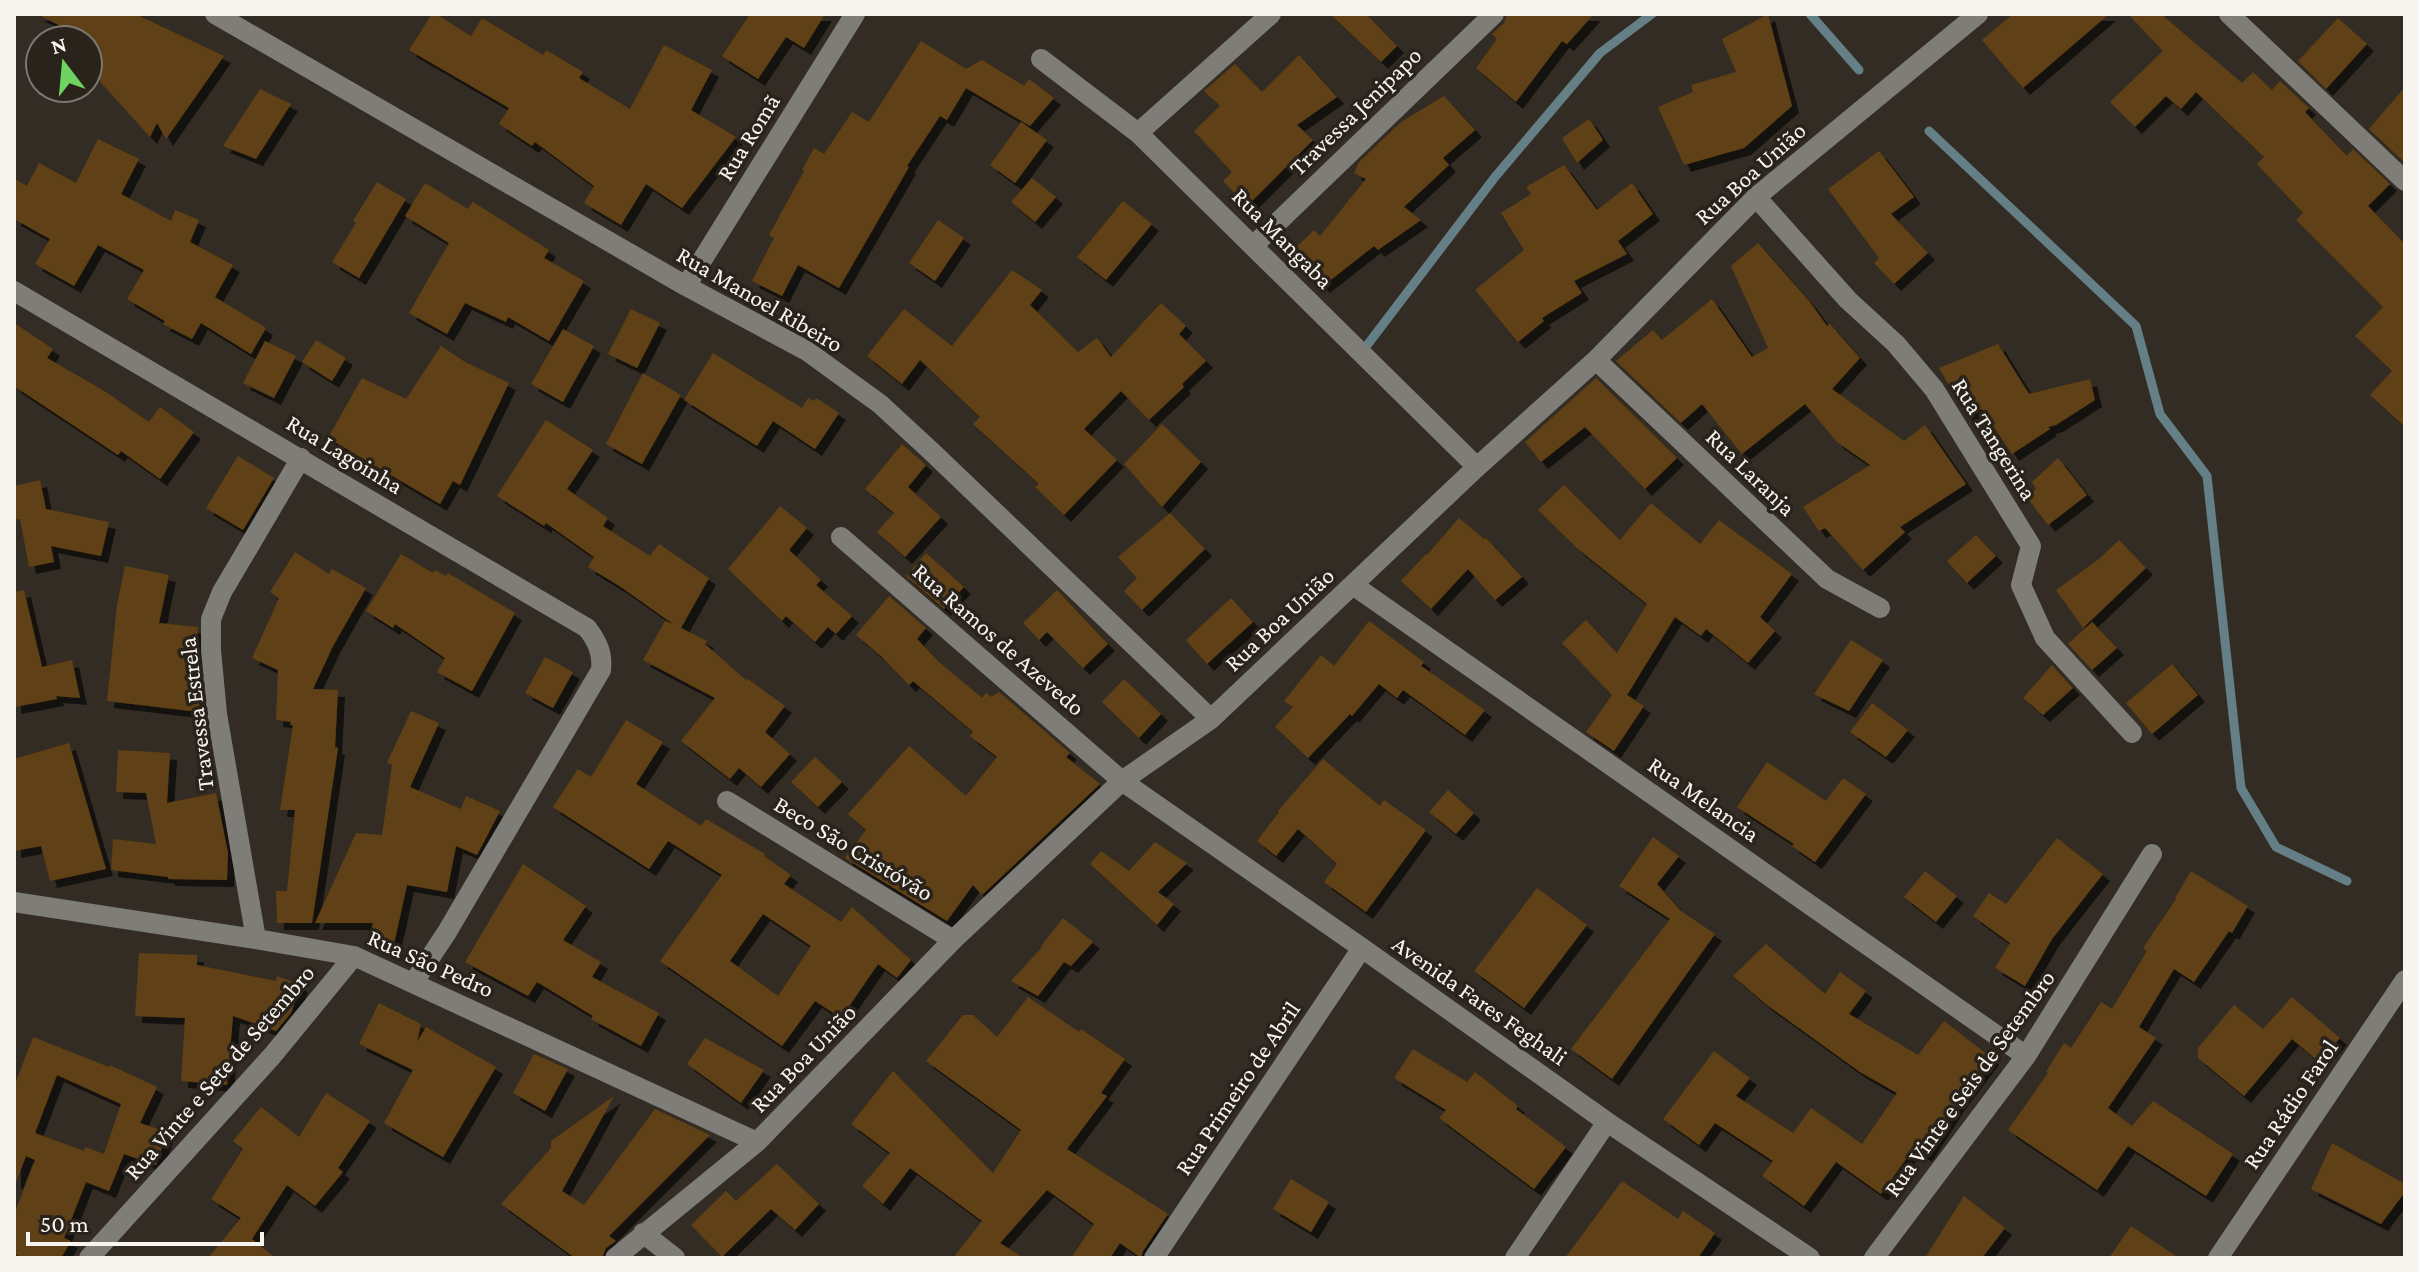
<svg xmlns="http://www.w3.org/2000/svg" width="2419" height="1272" viewBox="0 0 2419 1272" font-family="'Crimson Pro',serif">
<style>
.lines{fill:none;stroke-linecap:round;stroke-linejoin:round}
.stream{stroke:#648086;stroke-width:9}
.building{fill:#614012;fill-rule:evenodd;filter:url(#shadow)}
.minor{stroke:#7e7d78;stroke-width:20}
.labels{text-anchor:middle;dominant-baseline:central;stroke-width:7;stroke-linejoin:round;paint-order:stroke}
.street-label{font-size:24px;fill:#f8f4ef;stroke:#29231b}
</style>
<defs>
<filter id="shadow"><feDropShadow dx="7" dy="7" stdDeviation="0" flood-color="#0009"/></filter>
</defs>
<rect width="100%" height="100%" fill="#332c24"/>
<g class="lines">
<!-- stream -->
<path class="stream" d="M1810 14 1859 70
M1929 131 2136 326 2160 414 2207 476 2241 788 2276 847 2347 881
M1368 344 1495 177 1600 53 1652 14"/>
</g>
<!-- building -->
<path class="building" d="M37 14H135L224 56 166 139 157 123 150 137 95 76 88 73V40Z
M432 14H436L471 36 482 18 543 55 546 50 583 72 579 78 630 109 664 45 712 70 691 110 736 137 682 208 646 184 621 225 584 203 594 186 535 142 532 146 499 124 509 108 409 50Z
M750 14H749H825L804 48 786 37 758 79 722 56Z
M1330 14H1366L1397 46 1381 62Z
M1507 14H1594L1567 44 1562 41 1516 102 1476 68 1497 39 1492 34 1504 23Z
M1768 14 1792 106 1744 148 1684 165 1658 107 1693 92 1691 85 1736 72 1722 39Z
M2013 14H2109L2023 88 1982 40Z
M2128 14H2161L2242 83 2253 72 2272 90 2280 81 2309 108 2305 112 2347 156 2353 149 2390 184 2368 206 2405 244V427L2370 395 2392 371 2355 336 2383 307 2296 220 2303 213 2257 164 2264 157 2196 92 2181 109 2166 96 2135 127 2110 102 2163 51Z
M2338 18 2367 44 2326 89 2298 61Z
M921 41 966 69 982 60 1024 86 1029 79 1054 98 1030 126 966 88 947 120 940 116 907 166 909 167 839 288 798 265 782 296 752 281 774 238 769 235 804 171 802 170 814 148 824 154 852 112 869 122Z
M1299 55 1337 97 1297 125 1313 140 1247 206 1223 181 1232 172 1194 131 1220 106 1204 91 1235 64 1262 92Z
M2405 87V163L2369 129Z
M260 89 291 104 256 159 223 146Z
M1444 96 1475 130 1443 158 1449 165 1404 207 1421 220 1378 250 1374 246 1323 286 1290 253 1314 230 1320 236 1366 179 1354 173 1359 162 1401 122Z
M1589 119 1603 140 1577 163 1562 138Z
M1021 122 1047 140 1015 183 990 165Z
M98 139 139 159 121 194 171 221 175 210 199 220 190 242 233 265 215 297 266 328 251 354 201 323 192 339 163 324 165 321 127 299 144 270 98 245 74 286 35 264 50 239 14 219V179L27 186 39 163 76 183Z
M1879 151 1914 197 1891 214 1928 253 1894 284 1874 263 1879 258 1828 189Z
M1564 165 1597 210 1632 183 1653 214 1618 241 1627 254 1574 281 1582 293 1542 318 1544 321 1518 342 1475 290 1524 250 1501 213 1531 194 1526 187Z
M1032 178 1056 197 1035 222 1011 202Z
M377 182 406 199 359 278 332 262 356 223 353 221Z
M425 183 468 209 473 202 549 250 544 258 584 281 549 341 508 317 506 322 465 303 447 334 409 313 449 243 405 216Z
M1123 201 1152 224 1106 280 1077 257Z
M938 220 964 238 935 281 909 263Z
M1758 243 1810 302 1827 326 1830 324 1860 358 1832 389 1904 441 1925 425 1966 484 1900 527 1905 532 1863 570 1825 528 1819 531 1803 507 1870 465 1837 442 1805 404 1742 454 1702 404 1681 423 1616 361 1653 330 1662 340 1712 299 1752 357 1768 348 1731 266Z
M1012 270 1042 290 1030 305 1078 352 1097 338 1111 357 1161 303 1186 326 1179 334 1206 361 1182 384 1184 387 1149 420 1121 391 1084 429 1117 460 1064 515 1035 487 1039 484 973 424 980 417 920 360 902 384 867 356 904 309 952 346Z
M631 309 660 323 637 368 608 354Z
M14 323 53 349 47 358 106 392 149 422 160 407 194 432 160 479 121 451 118 455 14 386Z
M563 329 594 346 563 402 531 384Z
M316 340 346 358 332 381 302 362Z
M265 341 296 356 274 398 243 383Z
M1998 344 2029 394 2090 379 2095 400 2056 425 2048 427 2050 429 2012 454 1982 409 1967 417 1939 368Z
M441 346 465 362 509 383 460 485 453 481 440 504 328 438 362 378 406 399Z
M713 353 802 408 808 398 814 401 816 398 839 413 815 449 773 421 757 446 684 400Z
M643 373 681 395 642 464 606 444Z
M1596 378 1677 458 1645 489 1585 427 1541 462 1525 442Z
M546 420 593 450 567 489 608 518 603 526 650 556 659 544 709 578 681 628 707 641 705 644 747 681 748 679 785 706 765 732 790 754 761 787 739 768 730 779 681 741 715 698 643 660 665 621 673 624 621 587 588 567 594 557 546 523 544 526 497 496Z
M1162 424 1201 462 1162 507 1124 464Z
M902 444 926 465 908 487 941 517 905 557 877 532 894 513 865 489Z
M238 456 274 478 243 530 206 508Z
M2058 458 2087 495 2048 525 2026 496 2036 489 2032 482Z
M40 480 46 509 109 522 101 556 51 546 54 562 29 567 20 519 14 520V486Z
M1564 485 1620 540 1651 503 1700 544 1719 520 1792 574 1760 617 1775 631 1748 663 1706 629 1701 636 1675 617 1627 695 1644 706 1614 751 1586 732 1612 695 1562 643 1586 620 1617 653 1647 604 1578 549 1538 510Z
M780 506 807 528 789 550 821 580 816 585 852 616 836 634 828 627 815 642 786 616 782 621 728 569Z
M1170 513 1205 549 1142 610 1124 591 1137 578 1118 557Z
M1459 518 1484 539 1486 538 1522 577 1495 600 1468 569 1431 609 1401 581 1426 554 1427 555Z
M1976 535 1996 556 1967 583 1947 561Z
M2119 540 2146 568 2083 628 2056 590 2099 559Z
M295 552 329 574 332 569 366 588 333 646 313 689 338 690 335 747 338 748 312 923H277L276 891H287L295 810H280L293 725H290L291 722 276 720 278 670 252 658 279 598 270 592Z
M926 553 964 587 944 609 906 576Z
M401 554 433 573 435 570 446 576 448 573 515 613 472 691 437 672 445 658 395 624 393 628 366 611Z
M125 566 169 575 159 623 198 627 193 677H201L199 712 107 701 117 605Z
M24 590 42 667 72 660 80 698 56 696 57 699 14 707V592Z
M1057 590 1108 644 1083 668 1047 632 1039 640 1023 623Z
M889 596 926 628 917 639 939 662 982 698 986 693 991 697 999 692 1070 753 1066 757 1100 784 982 895 973 885 947 921 845 858 866 830 848 814 909 746 966 796 997 757 970 736 973 732 913 681 909 685 882 657 856 635Z
M1231 598 1253 622 1207 664 1186 640Z
M1369 621 1424 662 1421 666 1485 710 1465 735 1403 690 1397 698 1379 684 1352 716 1350 714 1308 758 1275 727 1293 707 1284 701 1321 655 1334 666Z
M2092 622 2117 648 2092 670 2068 644Z
M1851 640 1883 660 1849 711 1814 694Z
M545 657 573 672 553 708 525 693Z
M2172 664 2198 695 2152 734 2126 703Z
M2052 665 2073 688 2043 715 2023 698Z
M1124 679 1161 714 1139 738 1102 702Z
M1872 703 1908 730 1886 757 1850 732Z
M411 711 439 723 410 787 461 809 466 796 500 811 477 855 456 846 447 892 407 885 394 944 369 939 373 923H315L356 833 382 835 392 765 387 763Z
M626 720 663 742 636 784 701 826 706 819 765 854 764 856 791 875 784 884 841 922 852 907 911 960 897 978 878 964 841 1018 815 1001 782 1046 660 961 722 875 668 841 649 869 553 807 578 769 591 777ZM763 914 811 946 778 996 730 961Z
M69 743 106 869 50 881 41 846 14 851V759Z
M118 750 170 753 167 803 216 793 228 853 227 880 168 879V877L111 870 113 839 156 844 146 793 116 792Z
M815 757 842 782 818 807 791 782Z
M1323 759 1380 806 1384 800 1426 830 1366 912 1324 882 1337 864 1298 829 1276 856 1257 841 1279 812 1278 811Z
M1767 762 1826 801 1843 778 1866 794 1815 862 1792 846 1794 844 1737 807Z
M1448 790 1474 813 1456 834 1429 812Z
M1653 837 1679 856 1657 884 1681 911 1715 934 1612 1079 1571 1049 1670 919 1619 886Z
M2057 838 2103 874 2052 939 2025 986 1995 968 2010 943 1973 916 1989 893 2006 904Z
M1155 842 1187 863 1158 892 1174 904 1157 925 1090 864 1101 851 1129 871Z
M523 864 586 906 563 940 601 962 592 977 659 1013 641 1046 591 1019 593 1016 537 982 528 996 465 962Z
M1925 871 1957 896 1936 922 1904 897Z
M2191 871 2248 906 2232 933 2229 931 2194 982 2174 969 2139 1027 2156 1038 2108 1108 2132 1126 2153 1101 2233 1154 2206 1196 2128 1146 2097 1190 2008 1130 2048 1073 2046 1072 2064 1043 2071 1048 2101 1002 2112 1009 2147 951 2143 948 2176 899 2175 898Z
M1537 888 1587 925 1524 1008 1474 971Z
M1063 918 1093 942 1071 966 1064 962 1038 996 1011 981 1042 947 1041 946Z
M1766 944 1825 994 1840 972 1866 991 1849 1014 1918 1055 1944 1021 1992 1058 1958 1103 1925 1155 1914 1148 1881 1194 1836 1162 1804 1206 1762 1176 1773 1161 1715 1123 1699 1145 1663 1119 1714 1051 1750 1078 1736 1096 1793 1133 1811 1108 1862 1144 1897 1093 1860 1072 1767 1005 1733 976Z
M139 953 197 955V965L276 981 277 976 301 985 291 1013 276 1031 233 1016 227 1085 181 1081 185 1018 135 1016Z
M1028 997 1079 1032 1081 1029 1125 1059 1101 1093 1107 1096 1067 1149 1168 1214 1143 1251 1141 1258 1120 1243 1110 1258H1071L1094 1224 1047 1190 1000 1243 1024 1258H953L982 1221 910 1168 883 1204 862 1186 890 1153 851 1124 893 1071 993 1173 1021 1130 926 1061 963 1015H973L997 1037Z
M2292 997 2340 1038 2319 1062 2292 1039 2244 1096 2198 1058V1048L2234 1005 2263 1029Z
M379 1003 421 1024 417 1042 426 1027 496 1067 443 1157 384 1123 413 1070 359 1044Z
M33 1037 109 1067 110 1065 157 1087 140 1123 167 1132 156 1165 124 1154 109 1191 86 1182 64 1238 71 1241 61 1258H23L14 1253V1215L35 1160 26 1156 16 1182 14 1181V1087ZM57 1075 121 1104 104 1154 85 1147 84 1151 35 1133Z
M705 1038 764 1070 741 1103 687 1064Z
M1413 1049 1467 1082 1475 1072 1518 1106 1516 1109 1566 1147 1534 1189 1439 1118 1446 1110 1394 1078Z
M534 1054 568 1069 545 1111 513 1093Z
M326 1093 370 1121 338 1168 343 1172 315 1206 287 1185 252 1239 275 1258H208L241 1218 211 1199 243 1149 233 1141 261 1107 299 1137Z
M614 1096 562 1191 584 1205 655 1109 710 1135 609 1236 616 1241 606 1248 602 1258H575L501 1204 551 1148V1141Z
M2332 1143 2405 1184V1192L2381 1224 2311 1189Z
M777 1164 819 1204 795 1230 771 1209 722 1257 691 1225 726 1191 736 1201Z
M1291 1179 1329 1202 1311 1232 1273 1209Z
M1622 1181 1678 1219 1683 1211 1715 1233 1698 1258H1565Z
M1964 1196 2005 1228 1982 1258H1925Z
M2131 1226 2179 1258H2109Z"/>
<g class="lines">
<!-- minor -->
<path class="minor" d="M215 14 686 286 807 351 880 404 931 451 1211 719
M2229 14 2405 181
M1041 59 1138 133 1477 467
M1138 133 1271 14
M1756 197 1848 300 1896 344 1934 389 2031 546 2021 585 2045 638 2132 733
M1253 246 1494 14
M686 286 855 14
M14 291 587 628C597 641 603 653 601 670L447 932 414 982
M1596 360 1827 579 1880 608
M841 537 1122 781 1362 948 1607 1122 1810 1258
M1353 585 2026 1056
M727 801 953 940
M14 902 256 939 354 956 757 1142
M256 939 217 714 211 650V619L222 592 301 458
M643 1233 675 1258
M89 1258 272 1056 354 956
M615 1258 757 1142 953 940 1122 781 1211 719 1477 467 1596 360 1756 197 1978 14
M1154 1258 1362 948
M1515 1258 1607 1122
M1874 1258 2026 1056 2152 854
M2218 1258 2405 980"/>
</g>
<g class="labels">
<!-- street labels -->
<g class="street-label">
<text transform="translate(1355 111) rotate(-44)">Travessa Jenipapo</text>
<text transform="translate(748 137) rotate(-58)">Rua Romã</text>
<text transform="translate(1750 173) rotate(-42)">Rua Boa União</text>
<text transform="translate(1283 238) rotate(45)">Rua Mangaba</text>
<text transform="translate(760 299) rotate(30)">Rua Manoel Ribeiro</text>
<text transform="translate(1995 439) rotate(58)">Rua Tangerina</text>
<text transform="translate(345 454) rotate(31)">Rua Lagoinha</text>
<text transform="translate(1751 472) rotate(44)">Rua Laranja</text>
<text transform="translate(1279 619) rotate(-43)">Rua Boa União</text>
<text transform="translate(999 639) rotate(41)">Rua Ramos de Azevedo</text>
<text transform="translate(196 714) rotate(-97)">Travessa Estrela</text>
<text transform="translate(1704 799) rotate(35)">Rua Melancia</text>
<text transform="translate(854 848) rotate(31)">Beco São Cristóvão</text>
<text transform="translate(431 963) rotate(24)">Rua São Pedro</text>
<text transform="translate(1480 1000) rotate(35)">Avenida Fares Feghali</text>
<text transform="translate(803 1058) rotate(-46)">Rua Boa União</text>
<text transform="translate(219 1072) rotate(-49)">Rua Vinte e Sete de Setembro</text>
<text transform="translate(1969 1083) rotate(-54)">Rua Vinte e Seis de Setembro</text>
<text transform="translate(1237 1088) rotate(-56)">Rua Primeiro de Abril</text>
<text transform="translate(2290 1104) rotate(-56)">Rua Rádio Farol</text>
</g>
</g>
<!-- border -->
<rect width="2419" height="1272" fill="none" stroke="#f8f4ef" stroke-width="32"/>
<!-- north arrow -->
<g transform="translate(64 64) rotate(344)"><circle r="38" fill="#29231b" stroke="#7c7770" stroke-width="2"/>
<path d="M0-6L14 30L0 20L-14 30Z" fill="#6ed360"/>
<text y="-12" font-size="22" font-weight="bold" text-anchor="middle" fill="#f8f4ef">N</text>
</g>
<!-- scale -->
<path d="M28 1232v12h234v-12" fill="none" stroke="#f8f4ef" stroke-width="4"/>
<text x="40" y="1232" font-size="24" fill="#f8f4ef" stroke="#29231b" stroke-width="6" paint-order="stroke">50 m</text>
</svg>
